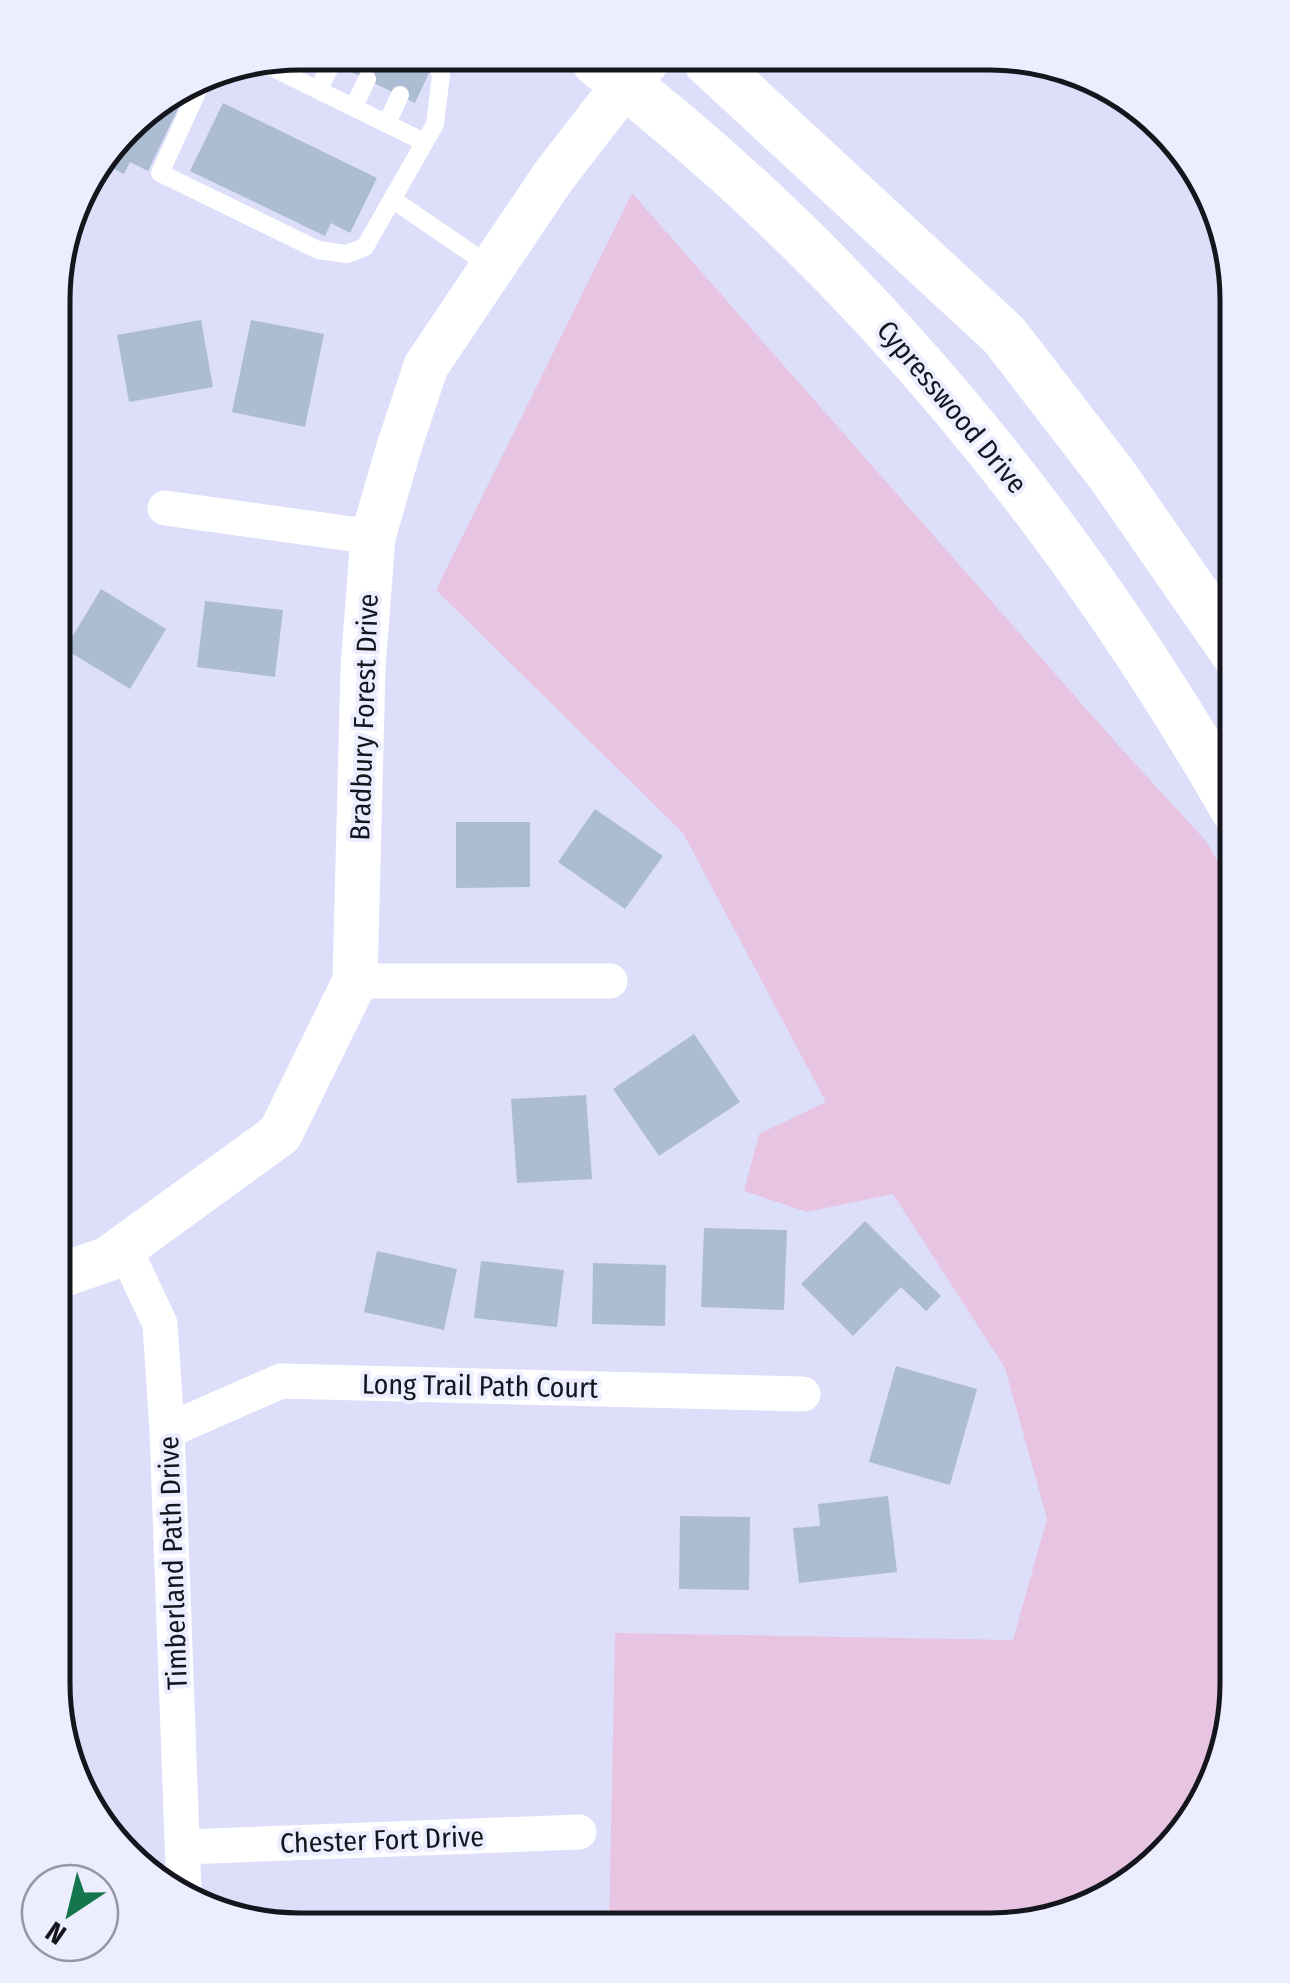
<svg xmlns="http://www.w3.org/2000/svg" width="1290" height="1983" viewBox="0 0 1290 1983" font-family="'Fira Sans Condensed',sans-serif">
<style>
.green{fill:#e7c4e1}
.building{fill:#acbcd3}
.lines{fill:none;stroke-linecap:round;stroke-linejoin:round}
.service{stroke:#fff;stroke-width:18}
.minor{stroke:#fff;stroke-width:35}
.tertiary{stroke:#fff;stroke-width:45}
.secondary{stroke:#fff;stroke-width:50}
.labels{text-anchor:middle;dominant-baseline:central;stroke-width:8;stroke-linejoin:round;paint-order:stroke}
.street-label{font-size:28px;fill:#15151e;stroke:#ecedfe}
.rim{fill:none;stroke:#15151e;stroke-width:5}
</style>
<rect width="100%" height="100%" fill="#dddffa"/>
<!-- green -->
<path class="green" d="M632 193 1118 745 1206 841 1237 895V1700L1195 1821 1085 1911 991 1930 609 1929 615 1633 1013 1640 1047 1519 1005 1368 893 1194 807 1212 744 1191 759 1134 826 1102 683 833 436 590Z"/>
<!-- building -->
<path class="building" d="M415 64 430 71 415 103 337 65Z
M182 88 187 90 148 171 130 162 124 174 98 161 137 114Z
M223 103 377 178 350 233 331 223 325 236 190 171Z
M201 320 213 387 129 402 117 335Z
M251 320 324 334 305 427 232 412Z
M58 503 70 571 54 574V504Z
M101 589 166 629 130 689 65 649Z
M205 601 283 610 275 677 197 667Z
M595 809 663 856 625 909 558 862Z
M456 822H530V887L456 888Z
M694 1034 740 1102 659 1156 613 1089Z
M586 1095 592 1179 517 1183 511 1099Z
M865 1221 941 1296 926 1311 901 1287 853 1336 801 1284Z
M704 1228 787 1230 784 1310 701 1307Z
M377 1251 457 1269 444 1330 364 1312Z
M481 1261 564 1270 557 1327 474 1318Z
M593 1263 666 1265 665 1326 592 1324Z
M896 1366 977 1389 950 1485 869 1462Z
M888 1496 897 1572 799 1583 793 1528 820 1526 818 1504Z
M680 1516 750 1517 749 1590 679 1589Z"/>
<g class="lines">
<!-- service -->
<path class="service" d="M267 65 424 142
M205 75 160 173 318 250 347 254 365 247 435 124 441 75 437 64
M318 90 331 65
M354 107 367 79
M387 123 400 95
M392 199 490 266"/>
<!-- minor -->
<path class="minor" d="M165 508 373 537
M355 981H610
M108 1259 131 1262 160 1324 167 1431 184 1894
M167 1431 281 1381 803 1394
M184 1847 579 1832"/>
<!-- tertiary -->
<path class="tertiary" d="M53 1278 108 1259 280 1134 355 981 363 668 373 537 399 447 426 366 553 177 625 84 647 61"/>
<!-- secondary -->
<path class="secondary" d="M708 61 1004 335 1112 475 1237 655
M597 62C860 263 1073 526 1237 812"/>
</g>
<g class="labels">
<!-- street labels -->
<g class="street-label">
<text transform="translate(952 407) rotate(50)">Cypresswood Drive</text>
<text transform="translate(364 717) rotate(-88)">Bradbury Forest Drive</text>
<text transform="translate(480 1386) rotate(1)">Long Trail Path Court</text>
<text transform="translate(173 1563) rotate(-92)">Timberland Path Drive</text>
<text transform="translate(382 1840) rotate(-2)">Chester Fort Drive</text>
</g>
</g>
<!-- crop -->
<path d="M0 0H1290V1983H0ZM300 70H990A230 230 0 0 1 1220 300V1683A230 230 0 0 1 990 1913H300A230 230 0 0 1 70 1683V300A230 230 0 0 1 300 70Z" fill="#ecedfe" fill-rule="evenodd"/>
<path class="rim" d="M300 70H990A230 230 0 0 1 1220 300V1683A230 230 0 0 1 990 1913H300A230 230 0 0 1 70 1683V300A230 230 0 0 1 300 70Z"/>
<!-- north arrow -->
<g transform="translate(70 1913) rotate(215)"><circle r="48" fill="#ecedfe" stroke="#9697a4" stroke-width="2.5"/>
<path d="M0-8L18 38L0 25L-18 38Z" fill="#15764d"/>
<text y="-15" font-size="28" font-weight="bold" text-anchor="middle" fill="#15151e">N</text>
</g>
</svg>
